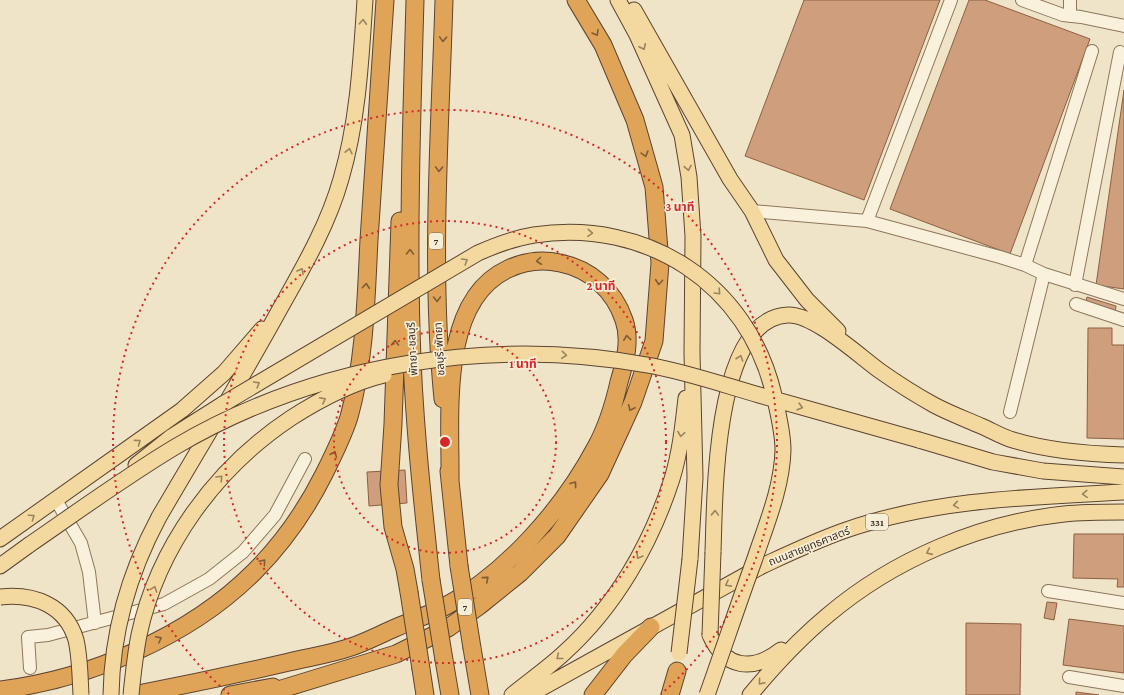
<svg xmlns="http://www.w3.org/2000/svg" width="1124" height="695" viewBox="0 0 1124 695" font-family="'Crimson Pro','Noto Sans Thai',serif">
<style>
.building{fill:#cf9f7d;stroke:#8d5f41}
.lines{fill:none;stroke-linecap:round;stroke-linejoin:round}
.minor-casing{stroke:#8d765c;stroke-width:14}
.major-casing{stroke:#5b4430;stroke-width:17}
.highway-casing{stroke:#5b4430;stroke-width:19}
.minor{stroke:#faf1dc;stroke-width:12}
.major{stroke:#f3d9a0;stroke-width:15}
.highway{stroke:#e0a458;stroke-width:17}
.major-bridge-casing{stroke:#5b4430;stroke-width:17;stroke-linecap:butt}
.highway-bridge-casing{stroke:#5b4430;stroke-width:19;stroke-linecap:butt}
.major-bridge{stroke:#f3d9a0;stroke-width:15}
.highway-bridge{stroke:#e0a458;stroke-width:17}
.oneway{stroke:#988460}
.oneway2{stroke:#7e5d36}
.ring{fill:none;stroke:#d62828;stroke-width:2;stroke-dasharray:2 4}
.labels{text-anchor:middle;dominant-baseline:central;stroke-width:3.5;stroke-linejoin:round;paint-order:stroke}
.shield{fill:#f7eed8;stroke:#756857;stroke-width:1}
.shield-label{font-size:10px;font-weight:bold;fill:#3d2e20}
.street-label{font-size:11px;fill:#3d2e20;stroke:#f7eed8}
.centre{fill:#d62828;stroke:#f7eed8;stroke-width:2}
.ring-label{font-size:12px;text-anchor:middle;font-weight:bold;fill:#d62828;stroke:#f7eed8;stroke-width:3.5;stroke-linejoin:round;paint-order:stroke}
</style>
<rect width="100%" height="100%" fill="#f0e4c8"/>
<!-- building -->
<path class="building" d="M804 0H940L864 200 745 156Z
M969 0H985L1090 39 1010 254 890 209Z
M1124 90V289L1096 285Z
M1087 297 1116 306 1115 313 1085 304Z
M1088 328H1112V345H1124V439L1087 438Z
M405 470 407 503 369 506 367 472Z
M1074 534H1124V587H1117L1118 579 1073 578Z
M1047 602 1057 603 1054 620 1044 618Z
M1069 619 1124 626V673L1063 665Z
M966 623 1021 624 1020 695H966Z
M1076 692 1099 695H1076Z"/>
<g class="lines">
<defs>
<path id="minor" d="M1022 0 1063 15 1081 17 1124 26
M1070 0V16
M752 211 867 221 1000 257 1025 265 1044 274 1124 299
M867 221 951 0
M1025 265 1092 51
M1075 285 1120 52
M1076 304 1124 320
M1010 412 1044 274
M56 500 81 543 89 572 95 623
M1048 591 1124 603
M30 668 28 637 48 635 164 604 209 579 243 552 275 515 305 459
M1069 677 1124 686"/>
<path id="major" d="M618 0 637 35 682 135 689 177 693 236 692 353 695 478 690 559
M634 10 730 179 752 211 776 260 807 300 838 331
M919 440 993 462 1043 471 1124 477
M136 465 171 437 223 404
M159 517C200 447 242 378 281 307 304 266 328 225 341 179 358 121 361 61 365 0
M0 539 182 410 224 373 262 329
M713 552C715 499 713 318 788 315 814 314 858 355 880 371 897 383 916 395 934 405 949 413 965 419 981 426 991 430 1002 437 1013 440 1049 451 1087 454 1124 455
M0 566 29 545
M710 635C725 669 753 672 781 650
M512 695C529 681 548 668 564 653 615 607 651 544 672 479 680 453 683 425 686 398
M529 695 762 566C790 553 817 540 846 530 935 499 1031 497 1124 492
M750 695C774 666 799 639 828 615 893 560 979 523 1064 514 1083 512 1104 512 1124 512"/>
<path id="highway" d="M415 0C412 110 408 220 411 330 413 414 422 497 431 580
M400 221 393 424 389 485 393 527 405 569 409 592
M443 399C430 267 440 133 444 0
M449 471 459 566
M472 648 480 695
M444 660 450 695
M421 669 425 695
M0 690C90 679 190 636 254 572 283 543 306 510 324 474 333 456 343 436 349 417 365 360 366 299 369 240 375 160 380 80 385 0
M133 695C185 685 237 674 289 662 310 657 331 654 351 647 366 642 381 634 395 628 411 621 428 615 444 607 506 574 563 509 596 447 607 427 614 404 619 382 625 362 631 340 624 320 614 290 590 269 560 263 542 259 525 261 508 269 438 301 451 417 450 482
M230 695 273 687
M262 695 396 654 448 628 479 606 520 573 557 536 600 474 633 402 654 341 660 263 654 187 635 120 603 45 576 0
M593 695 624 655 651 627
M670 695 677 671"/>
</defs>
<!-- minor casing -->
<use href="#minor" class="minor-casing"/>
<!-- major casing -->
<use href="#major" class="major-casing"/>
<!-- highway casing -->
<use href="#highway" class="highway-casing"/>
<!-- minor -->
<use href="#minor" class="minor"/>
<!-- major -->
<use href="#major" class="major"/>
<!-- highway -->
<use href="#highway" class="highway"/>
<defs>
<path id="major-bridge" d="M223 404 478 253C496 245 515 238 534 235 647 218 748 284 774 395 778 413 783 432 783 450 782 488 766 525 754 561 738 605 723 650 707 695
M29 545C77 512 125 477 175 447 317 363 491 336 653 366 689 373 724 385 759 395 812 410 866 425 919 440
M0 597C33 593 66 605 76 640 80 657 80 677 81 695
M710 635 713 552
M679 653 690 559
M111 695C112 631 129 573 159 517
M131 695C133 675 135 655 139 635 158 546 216 468 291 418 319 400 351 383 384 375"/>
<path id="highway-bridge" d="M459 566 472 648
M431 580 444 660
M409 592 421 669"/>
</defs>
<!-- major-bridge casing -->
<use href="#major-bridge" class="major-bridge-casing"/>
<!-- highway-bridge casing -->
<use href="#highway-bridge" class="highway-bridge-casing"/>
<!-- major-bridge -->
<use href="#major-bridge" class="major-bridge"/>
<!-- highway-bridge -->
<use href="#highway-bridge" class="highway-bridge"/>
</g>
<!-- one-way arrows -->
<defs><path id="oneway-chevron" d="M-2-3.5L2.5 0L-2 3.5" fill="none" stroke-width="1.6" stroke-linecap="round" stroke-linejoin="round"/></defs>
<g class="oneway">
<use href="#oneway-chevron" transform="translate(363 22) rotate(-87)"/>
<use href="#oneway-chevron" transform="translate(643 47) rotate(65)"/>
<use href="#oneway-chevron" transform="translate(349 151) rotate(-77)"/>
<use href="#oneway-chevron" transform="translate(688 168) rotate(80)"/>
<use href="#oneway-chevron" transform="translate(590 233) rotate(4)"/>
<use href="#oneway-chevron" transform="translate(465 261) rotate(-31)"/>
<use href="#oneway-chevron" transform="translate(301 271) rotate(-61)"/>
<use href="#oneway-chevron" transform="translate(718 292) rotate(46)"/>
<use href="#oneway-chevron" transform="translate(564 355) rotate(5)"/>
<use href="#oneway-chevron" transform="translate(740 358) rotate(-71)"/>
<use href="#oneway-chevron" transform="translate(257 384) rotate(-31)"/>
<use href="#oneway-chevron" transform="translate(323 400) rotate(-27)"/>
<use href="#oneway-chevron" transform="translate(800 407) rotate(16)"/>
<use href="#oneway-chevron" transform="translate(681 434) rotate(99)"/>
<use href="#oneway-chevron" transform="translate(138 442) rotate(-36)"/>
<use href="#oneway-chevron" transform="translate(220 478) rotate(-47)"/>
<use href="#oneway-chevron" transform="translate(1085 494) rotate(177)"/>
<use href="#oneway-chevron" transform="translate(956 505) rotate(171)"/>
<use href="#oneway-chevron" transform="translate(715 513) rotate(-88)"/>
<use href="#oneway-chevron" transform="translate(32 517) rotate(-35)"/>
<use href="#oneway-chevron" transform="translate(929 552) rotate(156)"/>
<use href="#oneway-chevron" transform="translate(639 556) rotate(120)"/>
<use href="#oneway-chevron" transform="translate(728 584) rotate(152)"/>
<use href="#oneway-chevron" transform="translate(154 589) rotate(-70)"/>
<use href="#oneway-chevron" transform="translate(559 657) rotate(141)"/>
<use href="#oneway-chevron" transform="translate(761 682) rotate(130)"/>
</g>
<g class="oneway2">
<use href="#oneway-chevron" transform="translate(596 33) rotate(59)"/>
<use href="#oneway-chevron" transform="translate(443 39) rotate(92)"/>
<use href="#oneway-chevron" transform="translate(645 154) rotate(74)"/>
<use href="#oneway-chevron" transform="translate(439 169) rotate(92)"/>
<use href="#oneway-chevron" transform="translate(410 252) rotate(-89)"/>
<use href="#oneway-chevron" transform="translate(539 261) rotate(173)"/>
<use href="#oneway-chevron" transform="translate(659 282) rotate(95)"/>
<use href="#oneway-chevron" transform="translate(366 286) rotate(-85)"/>
<use href="#oneway-chevron" transform="translate(437 299) rotate(89)"/>
<use href="#oneway-chevron" transform="translate(627 338) rotate(-96)"/>
<use href="#oneway-chevron" transform="translate(395 343) rotate(-89)"/>
<use href="#oneway-chevron" transform="translate(631 408) rotate(115)"/>
<use href="#oneway-chevron" transform="translate(334 454) rotate(-67)"/>
<use href="#oneway-chevron" transform="translate(574 484) rotate(-54)"/>
<use href="#oneway-chevron" transform="translate(263 562) rotate(-49)"/>
<use href="#oneway-chevron" transform="translate(486 579) rotate(-40)"/>
<use href="#oneway-chevron" transform="translate(159 639) rotate(-27)"/>
</g>
<!-- distance rings -->
<g class="ring">
<circle cx="445" cy="442" r="111"/>
<circle cx="445" cy="442" r="221"/>
<path d="M229 694A332 332 0 1 1 661 694"/>
</g>
<g class="labels">
<!-- shield labels -->
<g class="shield">
<rect x="429" y="233" width="14" height="16" rx="3"/>
<rect x="866" y="514" width="22" height="16" rx="3"/>
<rect x="458" y="599" width="14" height="16" rx="3"/>
</g>
<g class="shield-label">
<text x="436" y="241">7</text>
<text x="877" y="522">331</text>
<text x="465" y="607">7</text>
</g>
<!-- street labels -->
<g class="street-label">
<text transform="translate(412 349) rotate(-93)">พัทยา-ชลบุรี</text>
<text transform="translate(439 349) rotate(-93)">ชลบุรี-พัทยา</text>
<text transform="translate(809 546) rotate(-22)">ถนนสายยุทธศาสตร์</text>
</g>
</g>
<circle cx="445" cy="442" r="6" class="centre"/>
<g class="ring-label">
<text x="680" y="211">3 นาที</text>
<text x="601" y="290">2 นาที</text>
<text x="523" y="368">1 นาที</text>
</g>
</svg>
